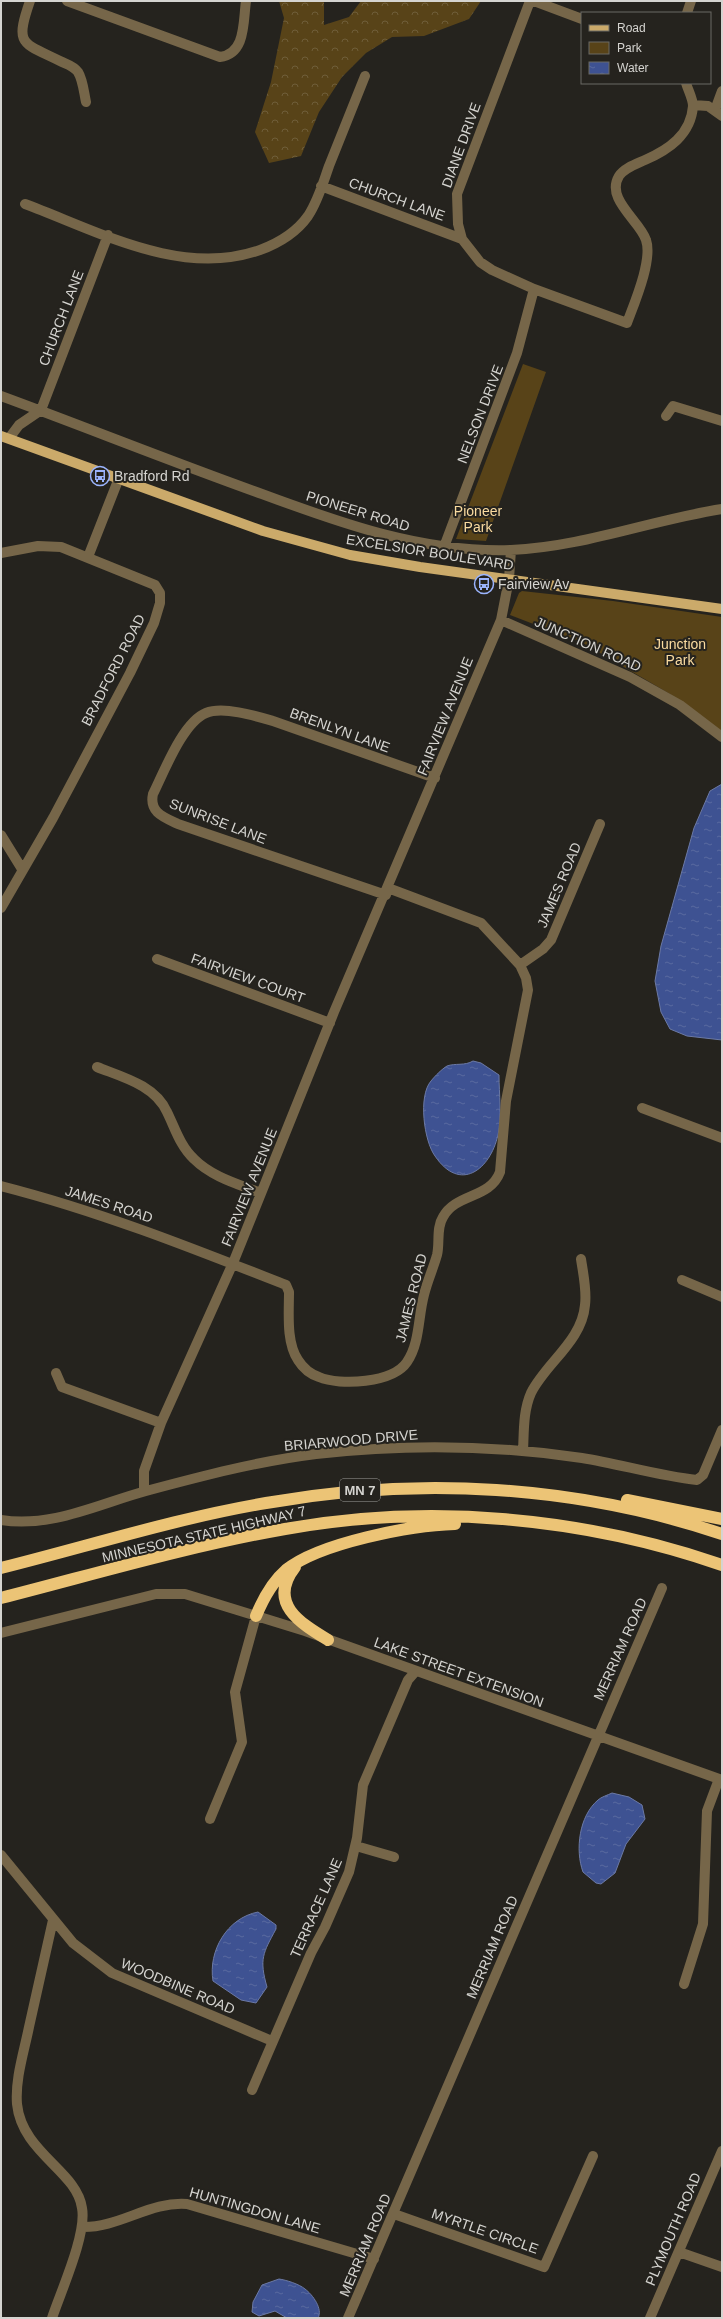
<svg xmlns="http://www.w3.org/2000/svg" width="723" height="2319" viewBox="0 0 723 2319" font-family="Helvetica,sans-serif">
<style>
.forest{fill:url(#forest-crowns)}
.park{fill:#584318}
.water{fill:url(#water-ripples);stroke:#6b79a5}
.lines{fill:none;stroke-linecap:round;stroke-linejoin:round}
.minor{stroke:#766649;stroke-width:10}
.major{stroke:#cbaa6a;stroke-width:10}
.highway{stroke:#ecc476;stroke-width:12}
.labels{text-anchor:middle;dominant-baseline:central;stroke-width:4;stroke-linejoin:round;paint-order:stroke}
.shield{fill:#25231e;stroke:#a09f9b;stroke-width:1}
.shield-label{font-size:13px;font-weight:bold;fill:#d5d4d0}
.street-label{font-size:14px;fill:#d5d4d0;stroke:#25231e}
.poi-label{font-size:14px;fill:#d5d4d0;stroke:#25231e;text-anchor:start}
.park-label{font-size:14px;fill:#fadba0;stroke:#25231e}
</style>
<defs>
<pattern id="forest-crowns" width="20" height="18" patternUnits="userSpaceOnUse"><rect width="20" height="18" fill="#584318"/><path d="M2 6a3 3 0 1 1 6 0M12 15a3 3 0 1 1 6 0" fill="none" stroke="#6f5d39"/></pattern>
<pattern id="water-ripples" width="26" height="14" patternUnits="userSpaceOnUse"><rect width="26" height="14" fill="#3e5292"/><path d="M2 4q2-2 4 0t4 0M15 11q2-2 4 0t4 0" fill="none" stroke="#596aa0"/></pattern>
</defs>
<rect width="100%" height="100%" fill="#25231e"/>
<!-- forest -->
<path class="forest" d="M279 1H324V25L349 17 361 1H481L469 19 424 36 392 37 366 53 342 77 319 112 301 156 269 163 255 132 271 82 284 18Z"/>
<!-- park -->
<path class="park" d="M523 364 546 372 486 541 456 539Z
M522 591 613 601 722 617V732L670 694 583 643 510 615 519 593Z"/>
<!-- water -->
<path class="water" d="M722 784V1040L687 1036 670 1029 661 1012 655 981 661 946 694 828 710 791Z
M473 1061 481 1063 499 1075C499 1094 502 1116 498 1135 490 1170 460 1193 435 1156 424 1141 418 1096 431 1081 435 1076 442 1069 447 1066 455 1063 465 1066 473 1061Z
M612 1793 629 1797 642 1805 645 1819 626 1844 615 1873 601 1884 596 1883 583 1872C575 1850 579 1816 598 1800 601 1797 608 1795 612 1793Z
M258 1912 276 1925V1929C263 1953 259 1959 267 1987L256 2003 241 2000 213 1981C208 1951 227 1918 258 1912Z
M279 2279C286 2280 299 2284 305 2289 313 2295 323 2309 318 2318H287L275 2311 259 2316 252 2312 253 2302 262 2285Z"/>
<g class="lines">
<!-- minor -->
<path class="minor" d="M30 1C15 45 21 42 60 61 66 64 74 66 78 72 83 80 84 93 86 102
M67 1 220 57C246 54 243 22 246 1
M530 1 457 194 458 224 462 239 480 262 492 270 534 289 627 323C634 304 653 260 646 240 640 221 605 199 619 176 624 168 636 164 645 160 668 150 691 135 693 106 693 99 688 90 686 83
M534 1 582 19
M687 13 691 1
M693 105 708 106 722 116
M715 110 722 91
M321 186 462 239
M25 204C98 231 181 278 260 250 279 243 296 233 308 216 318 201 323 183 329 166 341 136 353 106 365 76
M1 396C88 428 175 463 262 494 343 524 424 553 511 550 583 547 651 520 722 509
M666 416 673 406 722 421
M10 437 19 425 41 410 108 235
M444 547 517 353 534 289
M1 553 38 546 61 547 155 585 160 593V603L154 623 130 673 53 818 1 908
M88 557 119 478
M501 620 630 677 680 705 722 737
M1 835 22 869
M386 895 178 824C163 817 149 812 153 794 164 772 183 722 206 713 223 706 256 716 273 721L435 778
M157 959 330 1023
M520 965 543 949 551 940 600 824
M97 1067C122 1077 155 1085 167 1112 175 1128 180 1146 194 1159 212 1177 238 1184 261 1193
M642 1108 722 1138
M1 1186C99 1211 192 1248 286 1285L289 1292C289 1313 286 1342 298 1360 303 1368 310 1374 319 1377 340 1386 393 1383 407 1362 420 1343 418 1317 424 1295 427 1282 433 1269 437 1255 440 1243 436 1228 443 1217 456 1193 490 1199 500 1172L506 1101 528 990 526 978 520 965 481 923 388 888
M682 1280 722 1297
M56 1373 62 1387 161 1423
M523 1451C524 1432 523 1411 531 1393 546 1363 582 1341 585 1305 587 1290 583 1273 581 1259
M144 1491V1471L161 1423 233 1263 334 1012 501 620 509 579 511 550
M1 1520C52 1528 98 1504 146 1491 202 1476 259 1461 316 1454 404 1444 494 1445 582 1458 620 1464 658 1476 697 1480L703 1475 722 1430
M1 1633 156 1594H185L305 1631 722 1780
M210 1819 242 1742 235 1692 256 1616
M356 1846 394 1857
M1 1855 73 1943 112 1973 272 2041
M684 1984 703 1924 707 1811 719 1779
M252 2090 311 1953 325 1927 349 1872 357 1838 363 1785 408 1680 415 1672
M394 2214 544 2267 593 2156
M82 2227C119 2228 150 2201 187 2204L374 2259
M679 2252 722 2267
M52 2318C61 2291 87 2234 82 2208 77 2171 22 2153 17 2104 15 2079 24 2052 29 2027 37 1991 45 1956 53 1920
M348 2318 662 1588
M650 2318 722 2151"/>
<!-- major -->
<path class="major" d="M1 436 263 531 350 555 420 567 722 609"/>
<!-- highway -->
<path class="highway" d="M627 1500 722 1519
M295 1567C267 1603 300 1623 328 1640
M1 1568C89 1546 177 1518 266 1503 419 1476 575 1485 722 1534
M1 1598C95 1574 189 1546 285 1529 430 1503 583 1517 722 1565
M256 1616C263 1599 272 1582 286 1570 319 1543 412 1525 455 1524"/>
</g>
<!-- icons -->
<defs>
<symbol id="bus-ring" viewBox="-11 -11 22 22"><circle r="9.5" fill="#25231e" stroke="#9bb4fd" stroke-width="1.5"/><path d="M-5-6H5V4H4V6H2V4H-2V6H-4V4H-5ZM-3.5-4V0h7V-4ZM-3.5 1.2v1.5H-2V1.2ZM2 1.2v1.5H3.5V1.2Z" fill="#9bb4fd"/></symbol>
</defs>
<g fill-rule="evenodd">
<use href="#bus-ring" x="89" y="465" width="22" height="22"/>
<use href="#bus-ring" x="473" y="573" width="22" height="22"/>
</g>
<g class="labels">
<!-- shield labels -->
<rect class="shield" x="340" y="1479" width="40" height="22" rx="3"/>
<g class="shield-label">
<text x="360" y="1490">MN 7</text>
</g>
<!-- street labels -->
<g class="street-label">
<text transform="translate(461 145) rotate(-70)">DIANE DRIVE</text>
<text transform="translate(397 199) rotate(20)">CHURCH LANE</text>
<text transform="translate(61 318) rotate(-69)">CHURCH LANE</text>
<text transform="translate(480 414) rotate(-69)">NELSON DRIVE</text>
<text transform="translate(358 511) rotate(17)">PIONEER ROAD</text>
<text transform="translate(430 552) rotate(9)">EXCELSIOR BOULEVARD</text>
<text transform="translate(588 644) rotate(24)">JUNCTION ROAD</text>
<text transform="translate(113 670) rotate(-63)">BRADFORD ROAD</text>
<text transform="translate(445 716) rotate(-68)">FAIRVIEW AVENUE</text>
<text transform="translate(340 730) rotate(20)">BRENLYN LANE</text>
<text transform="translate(218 821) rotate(21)">SUNRISE LANE</text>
<text transform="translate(559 885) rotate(-67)">JAMES ROAD</text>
<text transform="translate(248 978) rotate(20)">FAIRVIEW COURT</text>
<text transform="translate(249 1187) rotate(-68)">FAIRVIEW AVENUE</text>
<text transform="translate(109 1204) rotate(18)">JAMES ROAD</text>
<text transform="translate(411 1298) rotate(-76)">JAMES ROAD</text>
<text transform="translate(351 1440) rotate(-5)">BRIARWOOD DRIVE</text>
<text transform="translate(204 1534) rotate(-13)">MINNESOTA STATE HIGHWAY 7</text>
<text transform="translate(620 1649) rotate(-66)">MERRIAM ROAD</text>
<text transform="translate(459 1672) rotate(20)">LAKE STREET EXTENSION</text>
<text transform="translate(316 1908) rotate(-66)">TERRACE LANE</text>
<text transform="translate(492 1947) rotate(-67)">MERRIAM ROAD</text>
<text transform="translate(178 1986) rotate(23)">WOODBINE ROAD</text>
<text transform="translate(255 2210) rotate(16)">HUNTINGDON LANE</text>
<text transform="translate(673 2229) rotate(-67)">PLYMOUTH ROAD</text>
<text transform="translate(485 2231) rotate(19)">MYRTLE CIRCLE</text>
<text transform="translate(365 2245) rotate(-67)">MERRIAM ROAD</text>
</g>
<!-- poi labels -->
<g class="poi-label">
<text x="114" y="476">Bradford Rd</text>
<text x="498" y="584">Fairview Av</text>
</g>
<!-- park labels -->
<g class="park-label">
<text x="478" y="511">Pioneer<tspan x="478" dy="16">Park</tspan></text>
<text x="680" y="644">Junction<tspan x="680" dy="16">Park</tspan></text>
</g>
</g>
<!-- border -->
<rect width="723" height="2319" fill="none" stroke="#d5d4d0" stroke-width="4"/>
<!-- legend -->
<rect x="581" y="12" width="130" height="72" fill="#25231e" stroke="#6b6a65"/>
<rect x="589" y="25" width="20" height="6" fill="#cbaa6a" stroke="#6b6a65"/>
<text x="617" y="32" font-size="12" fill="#d5d4d0">Road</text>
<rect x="589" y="42" width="20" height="12" fill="#584318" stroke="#6b6a65"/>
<text x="617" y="52" font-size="12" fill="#d5d4d0">Park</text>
<rect x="589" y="62" width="20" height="12" fill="url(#water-ripples)" stroke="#6b6a65"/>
<text x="617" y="72" font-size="12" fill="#d5d4d0">Water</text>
</svg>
